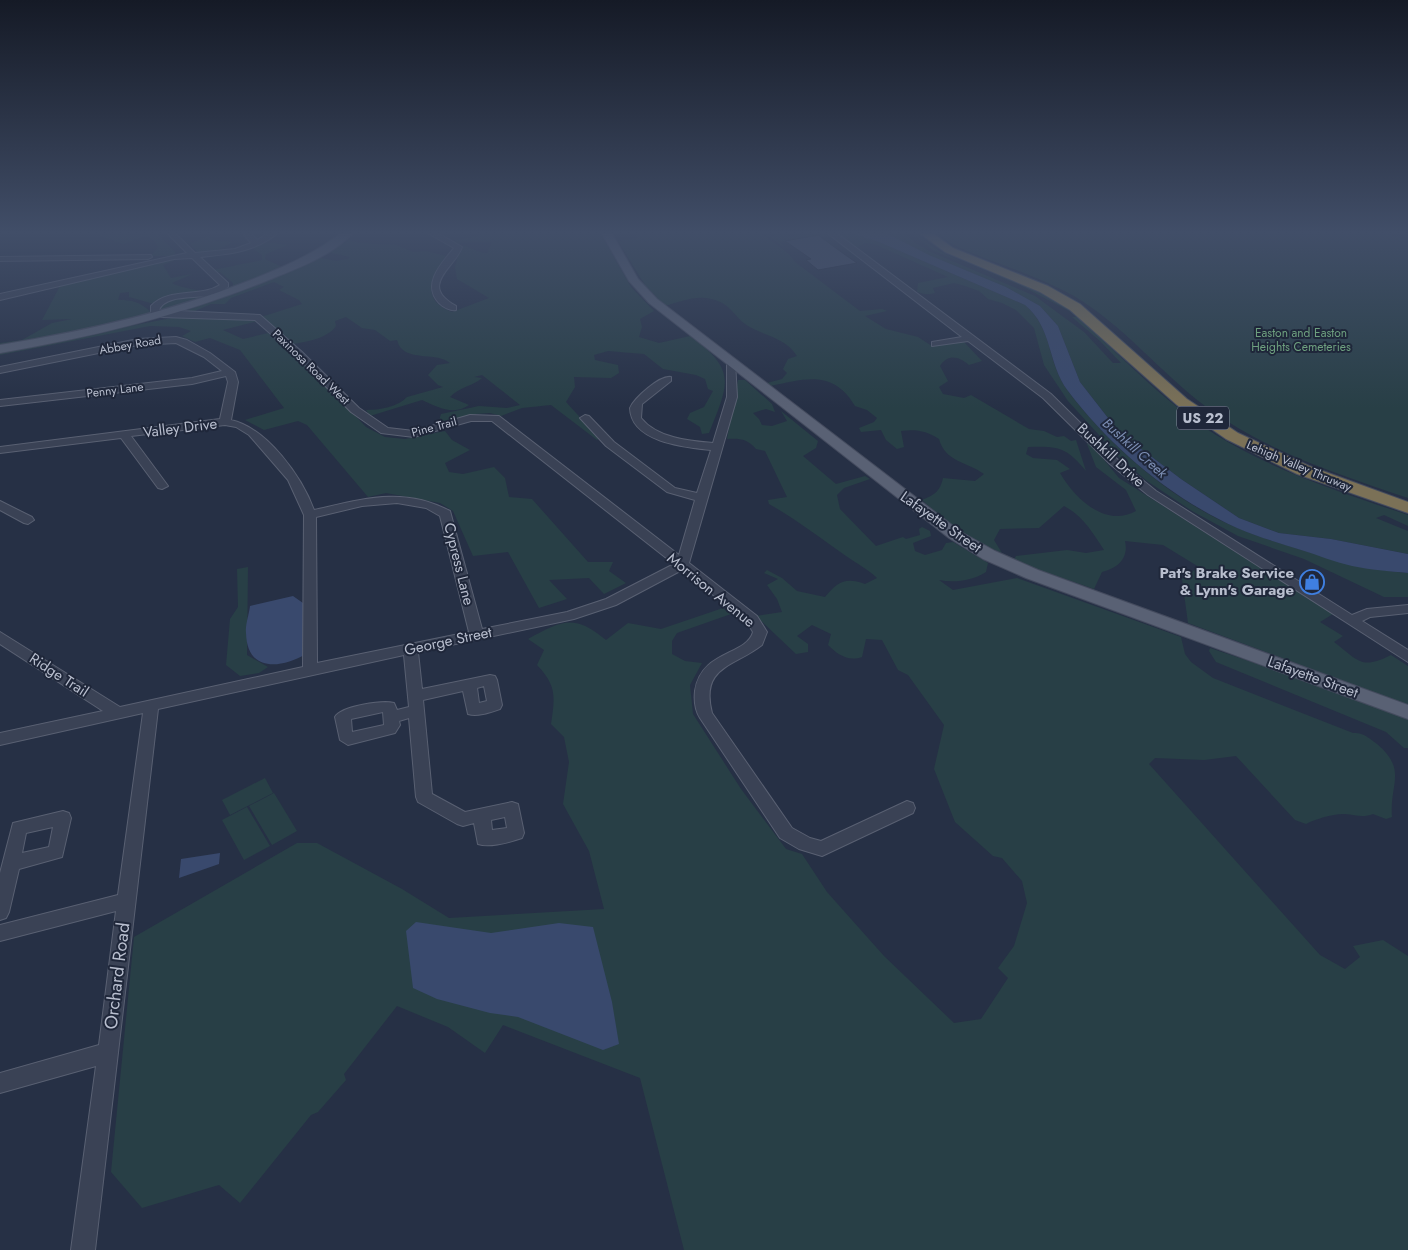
<svg xmlns="http://www.w3.org/2000/svg" width="1408" height="1250" viewBox="0 0 1408 1250" font-family="Jost,sans-serif">
<style>
.green{fill:#283f46}
.water{fill:#39496d}
.building{fill:#454f67;stroke:#21293c}
.lines{fill:none;stroke-linecap:round;stroke-linejoin:round}
.minor-casing{stroke:#596072;stroke-width:2}
.major-casing{stroke:#444b5e;stroke-width:2}
.highway-casing{stroke:#454d5f;stroke-width:2}
.minor{fill:#3a4255;fill-rule:evenodd}
.major{fill:#596174;fill-rule:evenodd}
.highway{fill:#7b7157;fill-rule:evenodd}
.labels{text-anchor:middle;dominant-baseline:central;stroke-width:4;stroke-linejoin:round;paint-order:stroke}
.far-park-label{font-size:12px;fill:#6ea07f;stroke:#1f273a}
.far-street-label{font-size:12px;fill:#b8bece;stroke:#1f273a}
.shield{fill:#1f273a;stroke:#8a91a2;stroke-width:1}
.shield-label{font-size:14px;font-weight:bold;fill:#b8bece}
.far-water-label{font-size:14px;font-style:italic;fill:#7e90b6;stroke:#1f273a}
.street-label{font-size:15px;fill:#b8bece;stroke:#1f273a}
.poi-label{font-size:15px;font-weight:bold;fill:#b8bece;stroke:#1f273a;text-anchor:end}
.near-street-label{font-size:18px;fill:#b8bece;stroke:#1f273a}
</style>
<rect width="100%" height="100%" fill="#263045"/>
<!-- green -->
<path class="green" d="M1383 232 1408 240V498C1338 474 1265 451 1205 406 1160 372 1123 325 1074 296 1047 281 1017 270 987 259 970 252 951 246 937 233Z
M98 233H126L130 235 157 233 175 252 174 256H151L158 247 154 241 146 236 123 244 102 237Z
M478 233H600L631 287 654 311 640 319 642 327 639 337 659 343 690 336C737 370 729 383 709 433L702 434 700 427 687 419 690 413 704 407 713 391 708 389 705 379 696 375 663 369 644 354 608 351 594 355 595 360 618 365 619 373 611 378 574 377 575 387 566 402 599 438 597 440 551 405 522 408 501 416 490 413 476 414 438 424 441 414 479 406 507 408 520 405 482 375 474 377 482 378C473 386 459 387 450 397L469 405C454 416 437 407 422 400L370 416 366 410C379 410 398 407 407 397L443 387 438 385 428 375 437 365 450 363C437 352 411 361 400 347 398 344 398 342 397 340L390 341 375 330 362 328 346 317 335 321 336 326C328 338 307 342 293 344L261 317 302 304 299 300 279 290 284 287 274 282 231 298 225 304H211L193 312 187 310 252 286 317 257 336 261 348 259 350 257 327 252 350 240 359 243 396 245 413 252 426 251 446 256C431 278 420 300 452 312L489 298 457 279 455 267 461 246C471 246 477 253 487 253L492 242 457 243 452 241 479 236Z
M634 233H762L789 254 795 262 860 311 882 309 887 311 865 316 886 329 918 337 932 346 964 342 982 361 969 365C958 356 948 354 940 366L948 381 939 387 943 394 964 398 971 395 1029 429 1044 431 1057 437 1064 436 1071 441 1076 440 1086 471C1066 447 1059 446 1028 447L1026 454 1033 458 1057 460 1070 469 1060 473C1075 499 1106 528 1136 511L1126 490 1096 467 1087 444 1090 443 1119 478 1333 614 1320 622 1343 636 1334 642C1359 661 1361 670 1391 655L1408 666V705L1188 623 1182 579 1199 567 1163 545 1125 541C1129 558 1118 568 1102 572L1094 589 1013 561 1016 556 1067 550 1086 553 1104 550C1093 533 1083 516 1064 506L1039 528 1000 529 994 540 1002 553C972 541 946 522 922 500 934 495 940 492 943 478L975 481 984 474C968 462 945 462 939 439 926 431 917 429 901 431L904 447 897 449 886 440 881 430 861 432 859 428 874 422 877 418 867 410 855 406C833 369 805 379 770 386L767 383 782 379 787 373 783 369 788 359 797 356C786 338 765 336 748 326 733 316 731 303 711 299 696 295 679 302 665 306L645 285 618 241 638 238Z
M764 233 773 236 785 233 789 236 822 233 829 237 822 238 818 235 780 242 784 246H782Z
M835 233H851L874 240 1025 305C1054 330 1046 362 1068 391 1110 447 1175 503 1240 529 1261 538 1283 544 1305 551 1340 562 1372 570 1408 573V597H1384L1304 559 1238 536 1192 511 1147 481 1119 457 1068 401 1044 365 1034 328 1016 310 1002 303 988 299 979 291 965 286 954 283 933 288 935 293C928 295 924 294 917 292L918 283 948 277 874 244 865 243 855 248Z
M886 233H905L915 243 931 252 1035 296 1084 332 1113 363H1121L1100 341 1072 317H1078C1122 357 1165 403 1216 435 1274 471 1343 493 1408 515V526L1384 515 1376 518 1408 531V554L1331 539 1279 533 1239 518 1181 479 1119 432 1080 382 1058 326 1040 306 1006 287 929 255Z
M912 233H915C958 273 1025 275 1071 312L1020 285 934 251Z
M207 236 216 241 233 242 215 251 199 254 190 244Z
M264 242 288 245 266 254 265 259 282 267 233 290 159 311 157 307 162 302 233 286V283L220 272 217 273 213 270 262 260V255L252 248Z
M178 259 163 265 171 278 192 274 172 283C180 288 195 289 205 292L154 304 129 297V292L120 293 118 300C133 300 139 302 150 311L148 316 109 326 0 346V343L22 340 52 323 72 319 42 320 61 284Z
M177 317 252 319 258 321 223 330 243 339 268 333 325 384 366 427 385 437 405 439 445 431 452 440 470 450 445 463 449 472 463 474 494 467 505 478 509 497 532 499 588 562H613L609 571 626 583 604 594 589 578 549 580 567 599 539 608 508 552 473 556 453 511 440 503 386 493 368 497 307 425 298 421 264 430 245 420 284 408 240 350 210 338 195 342 182 336 191 331 179 327 150 326 0 355V351Z
M738 380H745L772 404 775 412 766 409 753 413 759 419 762 425 772 426 787 421 781 411 818 441 816 448 803 456 836 484 865 476 870 479 844 488 837 495 840 509 876 546 903 537 906 539 920 535 919 529 922 527 930 531 931 536 913 543 915 551 925 555 942 550 946 543 953 542 988 563 986 572C972 581 954 583 939 580L953 590 1017 578 1181 637 1185 654 1191 662 1213 678 1353 733C1363 732 1369 738 1377 744 1408 770 1389 785 1392 817L1386 819 1373 814C1363 818 1356 815 1345 814 1335 813 1315 819 1306 824L1295 820 1236 756 1204 760 1155 758 1149 764 1320 955 1345 969 1360 957 1353 946 1383 940 1408 956V1250H684L640 1078 503 1025 485 1053 448 1027 397 1006 344 1074 346 1080 318 1112 311 1115 240 1203 219 1185 142 1208 111 1172 134 937 297 843H317L402 889 449 918 604 909 589 851 563 804 569 762 564 737 551 724C555 697 557 686 537 665L544 650 528 639C563 620 574 614 606 640L628 623 661 629 723 608 731 614 677 633 672 641V654L685 661 702 663 690 685 693 714 741 789 786 849 802 854 827 892 884 956 954 1023 981 1019 1008 978 998 968 1014 946 1027 903 1022 881 1002 858 993 856 955 822 934 769 944 725 908 675 898 670 882 640 866 639 862 657C848 662 837 654 828 645L831 634 812 625 797 636 808 644V652L796 654 756 616 782 612 777 599 767 585 778 579 764 573 767 570 782 578 797 591 825 597C838 581 846 577 865 584L877 578C868 569 857 564 846 556 820 538 796 519 769 504L768 500 787 497 765 451 756 449C748 439 739 438 727 439Z
M248 567 247 655 268 667 259 673 240 676 226 665 230 619 238 607 237 569Z
M1210 648 1300 678 1408 719V748H1404L1386 732 1216 662 1209 651Z
M265 778 273 793 230 815 222 800Z
M274 793 297 831 272 845 249 806Z
M247 807 270 846 244 860 222 820Z"/>
<!-- water -->
<path class="water" d="M851 233H886L929 255 1006 287 1040 306 1058 326 1080 382 1119 432 1181 479 1239 518 1279 533 1331 539 1408 554V573C1389 571 1370 570 1352 566 1334 562 1318 555 1301 550 1280 543 1257 537 1237 528 1171 498 1111 448 1068 391 1047 363 1053 328 1025 305L879 242Z
M293 596 303 603 306 654C280 669 247 672 246 633 245 625 249 615 250 606Z
M220 853 219 864 179 878 181 859Z
M416 922 491 933 559 923 593 927 612 1002 619 1044 603 1050 518 1017 490 1013 437 999 413 988 406 931Z"/>
<!-- building -->
<path class="building" d="M818 235 844 254 857 263 818 270 806 260 811 259 785 241Z"/>
<g class="lines">
<defs>
<path id="minor" d="M166 232H174L195 253 235 249 251 243 242 232H250L257 240 270 232H279C256 252 229 254 200 257L228 283V287C222 291 217 293 210 295 196 299 166 294 159 310L260 315 302 352 359 408 388 428 414 431 470 415 499 416 679 555 695 500 667 492 606 446 580 418 585 415 589 416 614 442 675 488 697 493 711 450C684 447 631 442 630 408 634 398 660 375 671 377V381L642 404 641 418C657 438 689 441 713 443L727 397V363L735 361 737 397 689 563 757 616 767 632 762 645C734 667 700 666 712 713L792 828 810 838 821 841 907 801 913 803 915 808 913 813 822 856 799 849 780 838 700 718C695 710 694 700 695 691 701 650 746 656 753 632L747 622 682 570 616 605 574 619 418 652 422 689 490 675 495 676 497 680 502 705 500 709C491 712 478 717 468 714L463 691 423 700 432 794 465 812 512 802 518 804 524 833 522 838C510 842 490 848 478 844L474 823 463 826 457 824 418 802 416 797 409 718 399 721 400 725 395 733 348 745 340 740 335 717C341 706 383 700 394 703L397 710 409 707 404 655 158 709 95 1250H71L96 1066 0 1093V1073L99 1045 116 911 0 941V925L118 895 143 713 0 745V733L103 711 0 644V632L120 707 303 667 304 515 288 480 249 435 236 427 225 425 131 436 168 486 162 489 158 488 121 438 0 453V447L220 419 228 382 226 376 192 384 0 406V400L192 378 222 371 204 357 176 343 138 345 0 373V367L138 339 176 337 187 340 210 353 235 372 238 382 231 420C267 428 302 477 314 510 363 499 403 486 450 511L482 629 567 612 606 599 674 564 492 421H471L414 437 381 433 351 412 296 356 255 320 161 317 151 313V306C169 287 199 298 220 285L192 258 174 259 0 300V294L187 253ZM397 503 426 508 440 516 469 632 317 663 316 517 362 506ZM484 686 487 701 479 703 477 688ZM383 712 384 725 352 732 351 719ZM505 817 507 828 492 830 491 820Z
M426 232H436L462 247C455 268 418 285 456 306V310C450 311 443 307 439 303 421 284 442 263 454 248Z
M826 232H835L1051 394 1118 460 1156 491 1352 615 1367 609 1408 605V613L1370 617 1362 621 1408 650V662L1148 495 1110 464 1043 398 968 341 932 346V342L962 337Z
M151 255 152 257 148 259 0 261V257Z
M0 501 32 517 34 520 28 524 24 523 0 510Z
M63 811 69 813 71 818 62 857 19 869 9 912 6 918 0 920V873L13 823ZM53 827 49 847 22 853 26 833Z"/>
<path id="major" d="M342 232H354C333 255 299 268 271 279 184 315 93 337 0 353V345C86 331 170 312 251 280 283 267 315 254 342 232Z
M601 232H611L638 279 657 299 961 532 995 551 1038 570 1408 705V719L1026 578 983 559 949 538 649 303 629 281Z"/>
<path id="highway" d="M918 232H931L953 248 1048 286 1080 304 1187 399 1238 433 1309 466 1408 502V513L1297 474 1226 439 1177 405 1070 310 1040 292 945 252Z"/>
</defs>
<!-- minor casing -->
<use href="#minor" class="minor-casing"/>
<!-- major casing -->
<use href="#major" class="major-casing"/>
<!-- highway casing -->
<use href="#highway" class="highway-casing"/>
<!-- minor -->
<use href="#minor" class="minor"/>
<!-- major -->
<use href="#major" class="major"/>
<!-- highway -->
<use href="#highway" class="highway"/>
</g>
<!-- sky -->
<linearGradient id="sky" x2="0" y2="1"><stop stop-color="#151a26"/><stop offset="0.57" stop-color="#414e68"/><stop offset="1" stop-color="#414e68" stop-opacity="0"/></linearGradient>
<rect width="1408" height="408" fill="url(#sky)"/>
<!-- icons -->
<defs>
<symbol id="shop-ring" viewBox="-11 -11 22 22"><circle r="9.5" fill="#1f273a" stroke="#3f7fe0" stroke-width="1.5"/><path d="M-5-2.5h2.3a2.7 3.5 0 0 1 5.4 0H5L5.5 6h-11ZM-1.5-2.5h3a1.5 2.3 0 0 0-3 0Z" fill="#3f7fe0"/></symbol>
</defs>
<g fill-rule="evenodd">
<use href="#shop-ring" x="1298" y="568" width="28" height="28"/>
</g>
<g class="labels">
<!-- far-park labels -->
<g class="far-park-label">
<text x="1301" y="333">Easton and Easton<tspan x="1301" dy="14">Heights Cemeteries</tspan></text>
</g>
<!-- far-street labels -->
<g class="far-street-label">
<text transform="translate(130 345) rotate(-10)">Abbey Road</text>
<text transform="translate(311 367) rotate(44)">Paxinosa Road West</text>
<text transform="translate(115 390) rotate(-7)">Penny Lane</text>
<text transform="translate(434 427) rotate(-15)">Pine Trail</text>
<text transform="translate(1299 466) rotate(23)">Lehigh Valley Thruway</text>
</g>
<!-- shield labels -->
<rect class="shield" x="1177" y="406.5" width="52" height="23" rx="4"/>
<g class="shield-label">
<text x="1203" y="418">US 22</text>
</g>
<!-- far-water labels -->
<g class="far-water-label">
<text transform="translate(1135 448) rotate(42)">Bushkill Creek</text>
</g>
<!-- street labels -->
<g class="street-label">
<text transform="translate(180 428) rotate(-7)">Valley Drive</text>
<text transform="translate(1111 455) rotate(43)">Bushkill Drive</text>
<text transform="translate(941 522) rotate(35)">Lafayette Street</text>
<text transform="translate(459 564) rotate(76)">Cypress Lane</text>
<text transform="translate(711 590) rotate(39)">Morrison Avenue</text>
<text transform="translate(448 641) rotate(-12)">George Street</text>
<text transform="translate(59 675) rotate(33)">Ridge Trail</text>
<text transform="translate(1313 677) rotate(20)">Lafayette Street</text>
</g>
<!-- poi labels -->
<g class="poi-label">
<text x="1294" y="573">Pat's Brake Service<tspan x="1294" dy="17">&amp; Lynn's Garage</tspan></text>
</g>
<!-- near-street labels -->
<g class="near-street-label">
<text transform="translate(117 976) rotate(-83)">Orchard Road</text>
</g>
</g>
</svg>
